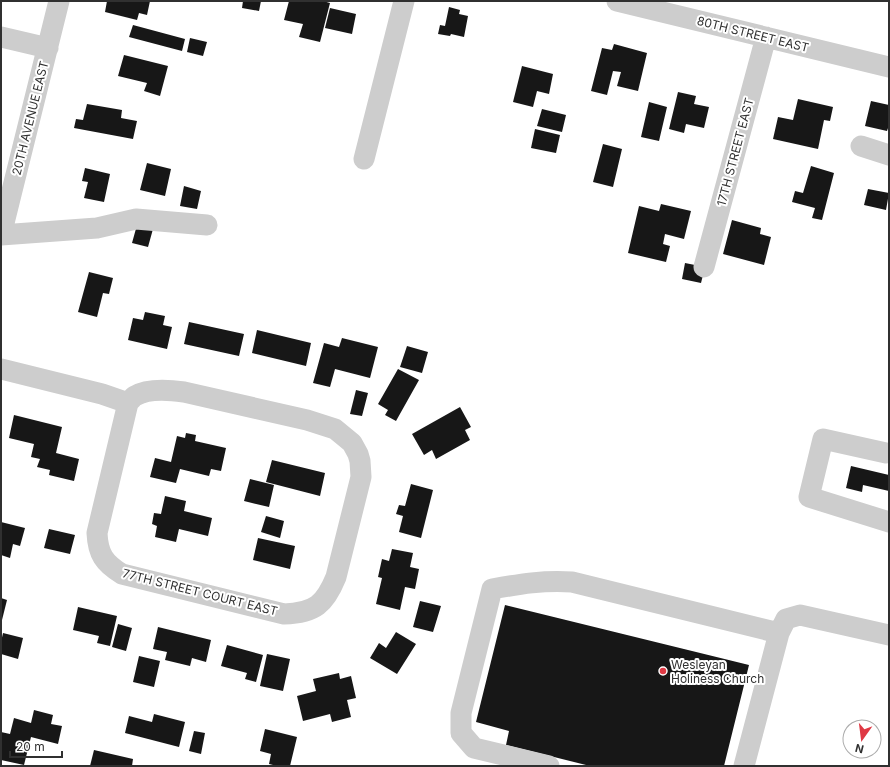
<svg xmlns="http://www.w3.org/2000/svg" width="890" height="767" viewBox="0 0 890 767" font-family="Inter,sans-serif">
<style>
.building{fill:#171717}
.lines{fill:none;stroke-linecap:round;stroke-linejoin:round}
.minor{stroke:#cdcdcd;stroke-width:21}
.poi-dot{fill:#df3944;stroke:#fff;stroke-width:1.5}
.labels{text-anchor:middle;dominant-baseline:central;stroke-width:4;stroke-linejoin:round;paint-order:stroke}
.street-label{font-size:12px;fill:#303030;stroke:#fff}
.poi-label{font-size:12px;fill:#303030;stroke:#fff;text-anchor:start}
</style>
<rect width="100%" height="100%" fill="#fff"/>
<!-- building -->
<path class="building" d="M107 1H150L147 15 139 13 137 20 105 12Z
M243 1H261L259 11 242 8Z
M289 1H323L330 3 320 42 299 37 303 24 284 20Z
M449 7 460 10 459 14 468 16 464 37 451 34 450 36 438 34 440 25 445 26Z
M330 8 356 14 352 34 325 28Z
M133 25 185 39 182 51 129 37Z
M190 38 207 42 203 56 187 52Z
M614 44 647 53 638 91 617 86 621 72 613 71 607 95 591 91 602 48 612 50Z
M124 55 168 66 160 96 144 91 147 83 118 76Z
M522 66 553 74 549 94 537 91 533 107 513 102Z
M678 92 696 96 694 104 709 107 704 128 686 124 684 133 669 129Z
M798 99 833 107 830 121 824 120 818 149 773 139 778 117 793 120Z
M871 101 889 105V125L887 131 865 126Z
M649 102 667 107 659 141 641 137Z
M87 104 122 110 121 118 137 121 133 139 74 128 76 119 83 120Z
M542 109 566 115 562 132 537 126Z
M535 129 560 135 556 153 531 148Z
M603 144 622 149 613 187 593 182Z
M147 163 171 169 165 196 140 190Z
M811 166 834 173 822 220 812 218 815 208 792 202 795 191 803 193Z
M85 168 110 174 104 202 84 198 88 182 82 181Z
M184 186 201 191 197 209 180 206Z
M868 189 889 193 886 210 864 205Z
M661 204 691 211 684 239 665 234 663 244 670 246 666 262 628 253 639 206 659 211Z
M732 220 761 228 760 234 771 237 764 265 723 254Z
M137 225 153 229 148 247 132 243Z
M685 263 705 267 701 283 682 279Z
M89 272 113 278 109 294 103 293 97 317 78 312Z
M145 312 165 316 163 325 172 327 167 349 128 340 133 318 143 320Z
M189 322 244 334 239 356 184 344Z
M257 330 311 343 306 366 252 353Z
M342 338 378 347 370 378 335 369 330 387 313 383 324 343 339 347Z
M407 346 428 352 422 373 400 367Z
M398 369 419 380 396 421 385 415 388 410 378 404Z
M356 390 368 393 362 416 350 414Z
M460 407 471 427 465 430 470 440 436 459 432 450 424 455 412 434Z
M14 415 62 427 56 453 79 459 74 481 49 475 50 470 37 467 40 459 31 457 34 444 9 438Z
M186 433 196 435 195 441 226 448 221 471 211 469 209 476 180 469 176 483 150 477 155 458 171 462 177 436 185 438Z
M272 460 325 473 320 496 266 482Z
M851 466 889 475V491L863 485 862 492 846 488Z
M250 479 274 485 269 507 244 501Z
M411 484 433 490 421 538 399 532 403 516 396 514 399 505 405 506Z
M165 496 186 501 184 511 212 518 208 536 179 529 176 542 155 537 157 526 152 524 154 513 161 514Z
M266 516 284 521 280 538 261 532Z
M1 522 25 528 20 546 13 544 10 558 1 555Z
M49 529 75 535 70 554 44 548Z
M258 538 295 546 290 569 253 560Z
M392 549 413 553 410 567 419 569 415 589 405 587 400 610 376 604 382 578 378 577 382 559 389 561Z
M1 598 7 600 2 620H1Z
M420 601 441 606 433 632 413 627Z
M505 605 749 665 724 766H590L506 745 509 731 476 722Z
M78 607 117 616 110 646 97 643 99 636 73 630Z
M118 624 132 628 126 651 112 647Z
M158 627 211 640 206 662 192 658 190 666 165 660 167 652 153 649Z
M396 632 416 644 397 674 370 658 379 643 386 648Z
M3 633 23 638 18 659 1 654V642Z
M227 645 263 655 256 682 245 679 247 673 221 666Z
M267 654 290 659 283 691 260 686Z
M139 656 160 661 154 687 133 682Z
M339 673 340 679 351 676 356 698 347 700 351 717 332 722 330 714 303 721 297 696 316 691 313 679Z
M34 710 53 715 51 724 62 726 58 744 31 737 24 765 1 760V732L10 734 14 718 31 723Z
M154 714 185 722 179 747 125 733 129 716 152 722Z
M265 729 297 737 290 766H277L269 764 271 754 260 751Z
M194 731 205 733 201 754 189 751Z
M94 750 133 759 132 766H90Z"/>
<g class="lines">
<!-- minor -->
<path class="minor" d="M59 1 1 235 97 228 136 219 207 225
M617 1 889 67
M1 37 48 48
M861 146 889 155
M364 159 404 1
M704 267 766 37
M1 369 102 394 128 403C130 401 133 397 135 396 148 388 170 390 184 392L307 420 335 429 352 443 358 454 360 461 361 477 336 577C325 604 315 613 284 614L122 574C104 563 98 554 97 533L128 403
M886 453 823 439 809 497 889 522
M549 766 474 748 461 733V713L492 589C520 584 544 580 572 582L779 633
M744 766 779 633 786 619 800 615 889 635"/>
</g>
<!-- markers -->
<circle class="poi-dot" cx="663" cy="671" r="4"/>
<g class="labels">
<!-- street labels -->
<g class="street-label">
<text transform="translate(753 34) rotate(14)">80TH STREET EAST</text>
<text transform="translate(30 118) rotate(-76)">20TH AVENUE EAST</text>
<text transform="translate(735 152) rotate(-75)">17TH STREET EAST</text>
<text transform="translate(200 592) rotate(14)">77TH STREET COURT EAST</text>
</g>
<!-- poi labels -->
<g class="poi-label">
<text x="671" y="664">Wesleyan<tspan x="671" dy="14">Holiness Church</tspan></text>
</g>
</g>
<!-- border -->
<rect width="890" height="767" fill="none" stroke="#303030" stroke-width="4"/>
<!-- north arrow -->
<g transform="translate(862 739) rotate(194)"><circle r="19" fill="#ffffff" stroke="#acacac"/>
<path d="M0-3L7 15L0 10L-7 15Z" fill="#df3944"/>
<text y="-6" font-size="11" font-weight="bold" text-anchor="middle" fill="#303030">N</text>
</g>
<!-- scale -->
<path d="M10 751v6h52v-6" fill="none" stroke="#303030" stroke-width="2"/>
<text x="16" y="751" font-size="12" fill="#303030" stroke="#ffffff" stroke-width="3" paint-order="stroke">20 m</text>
</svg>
